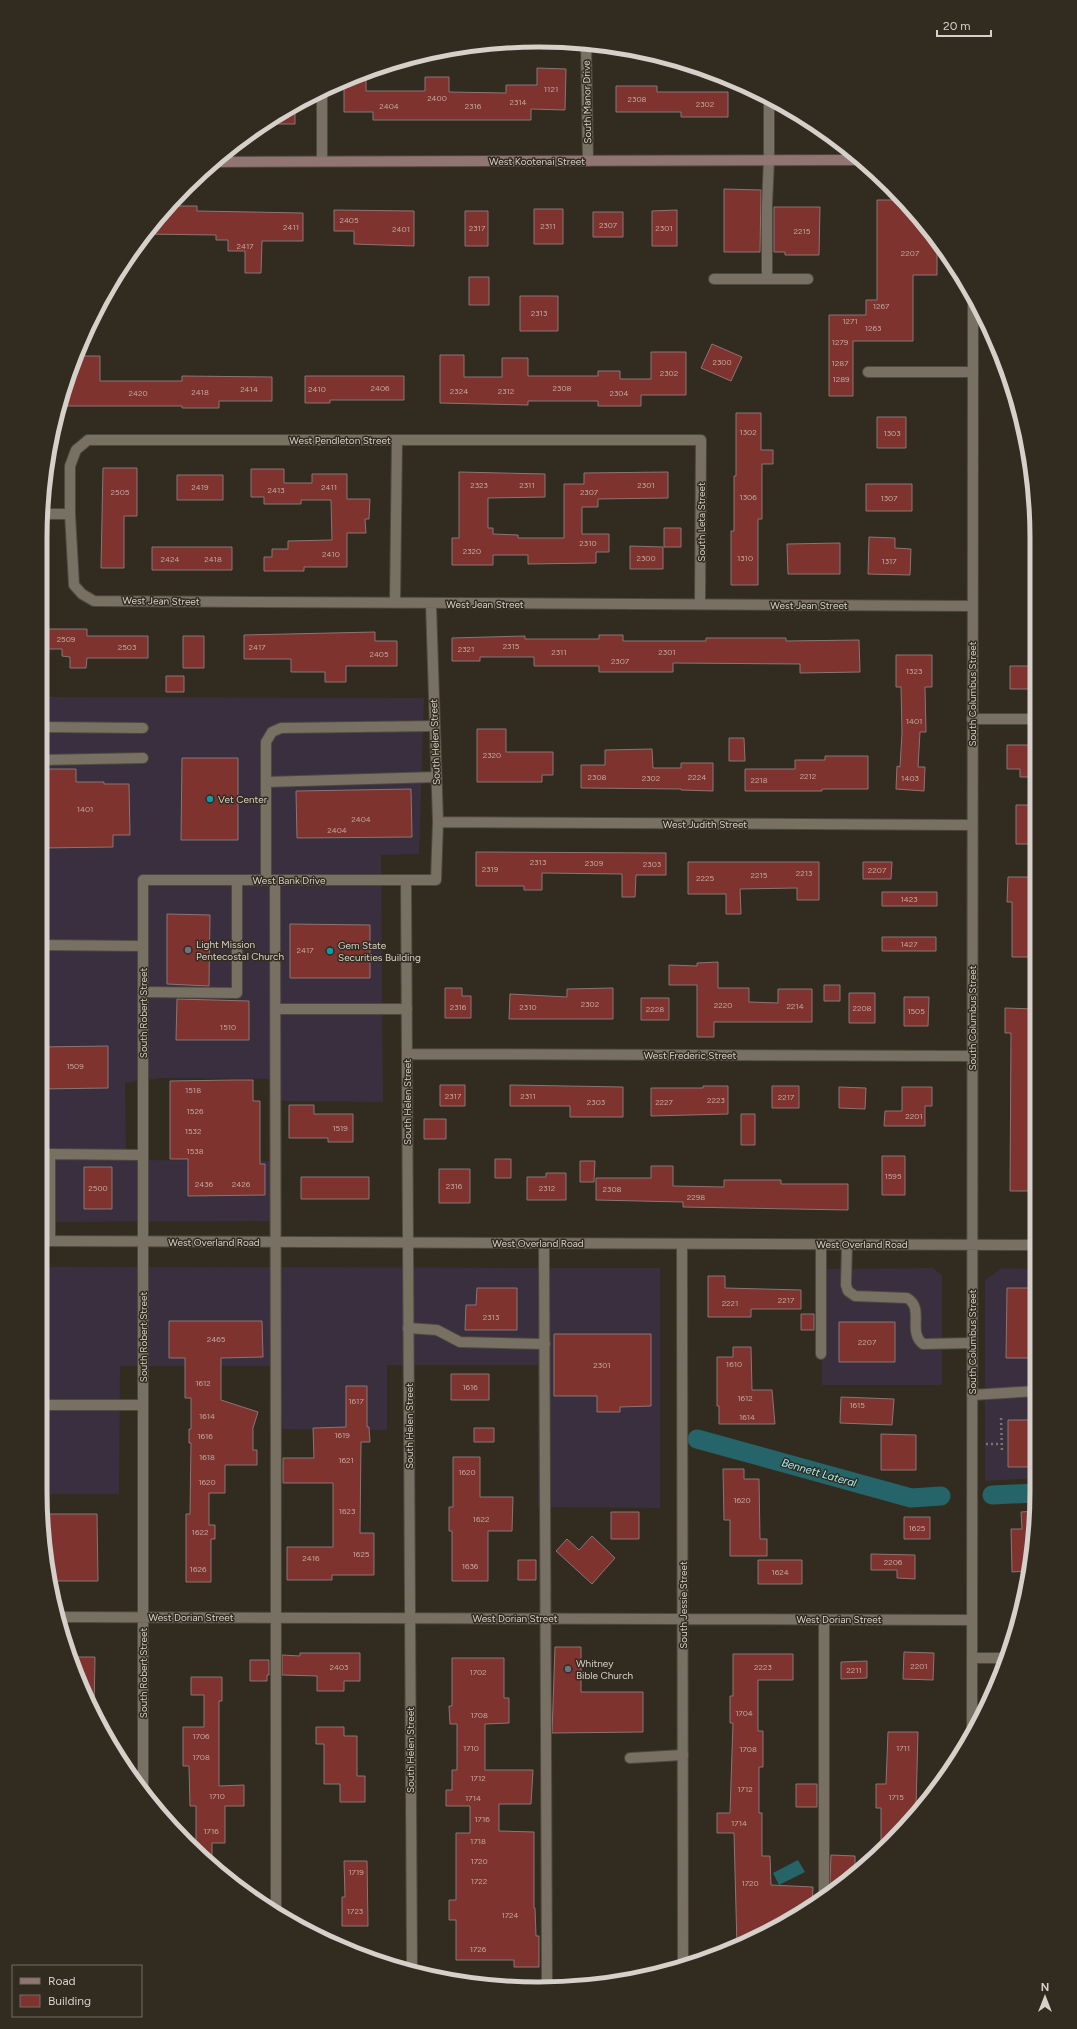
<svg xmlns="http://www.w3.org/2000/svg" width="1077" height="2029" viewBox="0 0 1077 2029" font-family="Figtree,sans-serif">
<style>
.commercial{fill:#3a2f3e}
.water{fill:#256468}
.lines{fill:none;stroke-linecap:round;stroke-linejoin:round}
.canal{stroke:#256468;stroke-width:19}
.building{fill:#7f332e;stroke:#887674}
.service-casing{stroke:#4e483f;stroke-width:12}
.minor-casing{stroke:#4e483f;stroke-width:12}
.tertiary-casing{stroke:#4e483f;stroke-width:12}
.secondary-casing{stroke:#4e483f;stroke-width:12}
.path{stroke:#7b756c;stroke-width:2.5;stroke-dasharray:2 3;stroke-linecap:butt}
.service{stroke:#797064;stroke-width:10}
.minor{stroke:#797064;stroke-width:10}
.tertiary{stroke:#797064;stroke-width:10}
.secondary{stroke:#917573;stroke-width:10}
.culture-dot{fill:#0f9aa8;stroke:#322b20;stroke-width:1.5}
.worship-dot{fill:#6b7280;stroke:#322b20;stroke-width:1.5}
.labels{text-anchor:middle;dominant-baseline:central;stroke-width:3;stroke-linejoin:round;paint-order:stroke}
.number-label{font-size:8px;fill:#c0a9a2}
.street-label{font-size:10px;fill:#d5d0c9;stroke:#322b20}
.poi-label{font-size:10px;fill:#d5d0c9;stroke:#322b20;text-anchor:start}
.water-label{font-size:11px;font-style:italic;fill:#9ff4f9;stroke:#322b20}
.rim{fill:none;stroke:#d5d0c9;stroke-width:5}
</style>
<rect width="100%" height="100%" fill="#322b20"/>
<!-- commercial -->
<path class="commercial" d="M42 500 46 528V616H41V697L424 698 419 854 381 855 383 1102 281 1101V1079L160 1078 125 1083 126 1160 281 1161V1221L40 1222 41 506Z
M40 1267 660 1268V1508L538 1507V1365H387V1430L279 1429V1366H120L119 1494H40Z
M933 1268 942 1275V1385H822L821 1269Z
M1002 1268 1035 1269 1036 1478 985 1481V1280Z"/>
<!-- water -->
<path class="water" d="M798 1860 805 1872 779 1885 773 1873Z"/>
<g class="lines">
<!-- canal -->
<path class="canal" d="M697 1439 911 1498 941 1496
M992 1495 1036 1493"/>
</g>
<!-- building -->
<path class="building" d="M537 68 566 69 565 110 531 109V120H373V112H344V82L366 72V91H425V77H449V92L506 93V85H537Z
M616 86H657V92H728V117H681V112H616Z
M295 104V124H265L289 107Z
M724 189 761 190 760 252H724Z
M877 200H901L934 235 937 239V275H913V341H853V396H829V315H866V300H877Z
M170 206H197V211L303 213V241H262L261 273H245V251H228V240H216V235L144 234Z
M774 207H820L819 255H785V252H774Z
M534 209H563V244H534Z
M334 210 414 211V246L354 244V231H334Z
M677 210V246H652V211Z
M465 211H488V246H465Z
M593 212H623V237H593Z
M469 277H489V305H469Z
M520 296H558V331H520Z
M712 344 742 357 731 381 701 368Z
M651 352H686V395H641V406H598V401H528V405L440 403V355H464V377H502V358H528V376H598V371H620V379H651Z
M77 356H100V381H182V376L272 377V401H219V408H182V406H58Z
M305 376H404V400H330V403H305Z
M736 413H761V450H773V464H762V519H758V585H731V531H734V476H736Z
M877 417H906V448H877Z
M103 468H137V516H124V568H101Z
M251 469H284V483H312V474H347V499H370L369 519H365L366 533H347V567H304V571H264V557H272V549H288V541L332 540 331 500H301V504H264V497H251Z
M459 472 545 474V497L488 498V528H493V534L518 535V538H564V484H584V473L668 472V498L598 499V507H582V534H609V552H596V563L528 564V555H493V565H452V538H459Z
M177 475H223V500H177Z
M866 484H912V511H866Z
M664 528H681V547H664Z
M869 537 895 538V548L911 549 910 575 868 574Z
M840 543V574H788L787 544Z
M630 546 663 547V569H630Z
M152 547H232V570H152Z
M46 629H87V636H148V658H87L86 668H70V657L62 656V649H45Z
M375 632V641H397V666H346V682H325V672H291V659H244V635Z
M599 635H623V641H706V638H786V641L859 640 860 672 800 673V664L673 663V672H599V666H534V657H480V661H452V638L525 636V639H599Z
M183 636H204V668H183Z
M896 655H932V687H925L926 732H920L918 767H925L924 791 896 789 897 766 900 767 902 733 901 687H896Z
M1010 666H1033V689H1010Z
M166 676H184V692H166Z
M477 729H506V752H553V775H542V782H477Z
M729 738H744L745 761H729Z
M1007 745H1034V777H1020V769H1007Z
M652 749 653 768H681V763H713V791L681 790V789L581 788V765H605V750Z
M825 756H868V789H822V791H745V769H795V760H825Z
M182 758H238V840H181Z
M41 769H76V782H104V784H129L130 835H113V847L41 848Z
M411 789 412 837 297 838 296 791Z
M1016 805H1034V844H1016Z
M476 852 666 853V875H636L635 897H622V874L542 873V890H524V886H476Z
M688 862H819V900H797V888L740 889 741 914H726V894H688Z
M863 862H892L891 879H863Z
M1008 877H1031L1030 925H1034V957H1012V902H1007Z
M882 892H937V906H882Z
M167 914 210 915 209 986 167 984Z
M290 924 370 925V978H290Z
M882 937H936V951H882Z
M718 962V988H749V1002L778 1003V989H812V1022H714V1037H697V985H669V965L697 966V963Z
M824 985H840V1001H824Z
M445 988H462V996H471V1018H445Z
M613 988V1019H509L510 994 567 997V989Z
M849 993H875V1023H849Z
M904 997H929L928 1026H904Z
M641 998H669V1020H641Z
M177 999 249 1001V1040H176Z
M1005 1008 1034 1009 1035 1191H1010L1011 1033H1005Z
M108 1046V1088L40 1089V1047Z
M234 1080H253V1101H260V1164H265V1195L188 1196V1159H170V1081Z
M440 1085H465V1106H440Z
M510 1085 623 1087V1117H570V1106H510Z
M703 1086H728V1114L651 1116V1088H703Z
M772 1086H799V1108H772Z
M839 1087 866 1088 865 1109 839 1108Z
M902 1087H932V1106H925V1126H884L885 1111H902Z
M289 1105H314V1114H353V1142H328V1138H289Z
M741 1114H755V1145H741Z
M424 1119H446V1139H424Z
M882 1156H905V1195H882Z
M495 1159H511V1178H495Z
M580 1161H595L594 1182H580Z
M651 1166H673V1186L724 1187V1180H781V1184H848V1210L683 1207V1202L596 1200V1178H651Z
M84 1167H112V1209H84Z
M439 1169H470V1203H439Z
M546 1173H566V1200H527V1177H546Z
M301 1177H369V1199H301Z
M708 1276H725V1288L801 1290V1309H751V1317H708Z
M477 1288H517V1330H465L466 1305H476Z
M1007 1288H1035V1358H1006Z
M801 1314H814V1330H801Z
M169 1321H262L263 1357 221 1358V1400L258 1412 253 1428V1450H257V1465H225V1493H209V1525H215V1539H211V1582H186V1514H190L191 1443H189V1429H191V1398H185V1358H169Z
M839 1322H895V1362H839Z
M554 1334H651V1406L620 1407V1412H597V1396H554Z
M733 1347H751L752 1390H772L775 1424H719V1406H717V1357H733Z
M451 1374H489V1400H451Z
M346 1386H367V1427H369L370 1442H361L360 1533H374V1575H332V1580H287V1547H333V1483H283V1458H314L313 1428 346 1427Z
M841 1397 894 1399 892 1425 840 1423Z
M1008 1420H1036V1467H1008Z
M474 1428H494V1442H474Z
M881 1434 916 1435V1470H881Z
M453 1457H480V1497H513L512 1531H488V1581H452V1531H449V1507H453Z
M723 1469H744V1479H759L760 1539H767V1556H730V1520H724Z
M1036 1511V1523L1028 1571 1012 1572 1011 1529H1022L1021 1512Z
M611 1512H639V1539H611Z
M42 1514H97L98 1581H49Z
M904 1517H930V1539H904Z
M592 1536 615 1558 592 1584 556 1551 567 1539 579 1550Z
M871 1554 915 1555V1579L897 1578V1570H871Z
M518 1560H536V1580H518Z
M758 1560H802V1584H758Z
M555 1647H581V1692H643V1732L552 1733Z
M904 1652 934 1653 933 1680 903 1679Z
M300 1653H360V1681H344V1691H317V1676L282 1675V1655L300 1656Z
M733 1654H793V1680H758V1731H763V1767H759V1813H762V1856H770L771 1885 813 1887 812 1907 737 1947 734 1833H717V1813H730L733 1723H730V1696H733Z
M69 1657H95L94 1712 75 1670Z
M452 1658H504V1698H509V1723L485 1724V1770H533L531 1804H499V1831L534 1832V1908H535L536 1936H539V1967H514V1960H456V1920H449V1900H456V1833H470V1806H446V1790H452V1770H457V1724H450L449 1706H452Z
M250 1660H269V1675H267V1681H250Z
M867 1661V1678L841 1679V1662Z
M191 1677H222V1701H219V1786L244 1785V1806H225V1843H212V1867L196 1851V1806H190L189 1766H183V1727H204V1695H191Z
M316 1727H344V1736H357V1776H365V1802H340V1784H324V1744H316Z
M888 1732H918L916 1808H912V1819L893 1841H881V1808H876V1784H886Z
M796 1784H817V1807H796Z
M831 1855 855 1856V1873L842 1883H830Z
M344 1861H367L368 1926H342V1897H345Z"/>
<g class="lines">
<defs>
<path id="service" d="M769 160 767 204V279H808
M714 279H767
M868 372H973
M41 727 143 728
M41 760 143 758
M266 782 436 777
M266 880V742L272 732 281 728 435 726
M275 880C278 1224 274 1569 276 1913
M41 945 143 946
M143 992 237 993V880
M276 1009H407
M50 1241V1154L143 1155
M544 1243 547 1988
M847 1244 846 1285 848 1291 855 1296 907 1298C925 1308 907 1332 923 1344L972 1343
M408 1328 437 1330 460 1342 545 1344
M821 1354V1244
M972 1395 1036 1391
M40 1405H143
M824 1619V1898
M630 1758 683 1755"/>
<path id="minor" d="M586 43 588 161
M769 98V160
M322 161V92
M41 514H70V466L76 450 88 440H701L700 604
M70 514 74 585 82 594 94 601 972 606
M395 603 397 440
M972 719H1033
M438 822 972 825
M406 880 412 1972
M407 1054 972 1056
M682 1244 683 1967
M57 1617 972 1620
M972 1658H1006
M143 1794V880H436L438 822 431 604"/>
<path id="tertiary" d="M40 1241 1035 1245
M972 1733 973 302"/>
<path id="secondary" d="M213 162 862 160"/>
</defs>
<!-- service casing -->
<use href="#service" class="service-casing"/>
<!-- minor casing -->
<use href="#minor" class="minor-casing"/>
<!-- tertiary casing -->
<use href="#tertiary" class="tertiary-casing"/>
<!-- secondary casing -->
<use href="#secondary" class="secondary-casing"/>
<!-- path -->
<path class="path" d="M1001 1418 1002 1452
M986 1444H1001"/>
<!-- service -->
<use href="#service" class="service"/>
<!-- minor -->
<use href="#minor" class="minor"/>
<!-- tertiary -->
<use href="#tertiary" class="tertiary"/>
<!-- secondary -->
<use href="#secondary" class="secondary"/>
</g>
<!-- markers -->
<g class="culture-dot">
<circle cx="210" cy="799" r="4"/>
<circle cx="330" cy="951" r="4"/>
</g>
<g class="worship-dot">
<circle cx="188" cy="950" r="4"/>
<circle cx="568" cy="1669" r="4"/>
</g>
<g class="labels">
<!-- number labels -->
<g class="number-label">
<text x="551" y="89">1121</text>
<text x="437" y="98">2400</text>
<text x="637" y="99">2308</text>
<text x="518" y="102">2314</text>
<text x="705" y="104">2302</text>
<text x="389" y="106">2404</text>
<text x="473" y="106">2316</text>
<text x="349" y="220">2405</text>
<text x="608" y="225">2307</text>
<text x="548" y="226">2311</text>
<text x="291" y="227">2411</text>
<text x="477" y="228">2317</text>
<text x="664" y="228">2301</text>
<text x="401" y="229">2401</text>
<text x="802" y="231">2215</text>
<text x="245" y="246">2417</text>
<text x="910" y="253">2207</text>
<text x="881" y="306">1267</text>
<text x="539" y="313">2313</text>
<text x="850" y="321">1271</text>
<text x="873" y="328">1263</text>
<text x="840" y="342">1279</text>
<text x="722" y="362">2300</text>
<text x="840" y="363">1287</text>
<text x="669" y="373">2302</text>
<text x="841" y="379">1289</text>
<text x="380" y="388">2406</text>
<text x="562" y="388">2308</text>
<text x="249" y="389">2414</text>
<text x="317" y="389">2410</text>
<text x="459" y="391">2324</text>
<text x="506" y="391">2312</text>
<text x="200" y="392">2418</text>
<text x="138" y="393">2420</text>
<text x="619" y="393">2304</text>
<text x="748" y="432">1302</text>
<text x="892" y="433">1303</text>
<text x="479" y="485">2323</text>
<text x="527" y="485">2311</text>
<text x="646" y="485">2301</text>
<text x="200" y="487">2419</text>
<text x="329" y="487">2411</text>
<text x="276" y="490">2413</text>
<text x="120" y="492">2505</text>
<text x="589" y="492">2307</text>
<text x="748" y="497">1306</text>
<text x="889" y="498">1307</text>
<text x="588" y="543">2310</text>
<text x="472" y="551">2320</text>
<text x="331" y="554">2410</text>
<text x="646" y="558">2300</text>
<text x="745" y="558">1310</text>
<text x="170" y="559">2424</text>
<text x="213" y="559">2418</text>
<text x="889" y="561">1317</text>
<text x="66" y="639">2509</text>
<text x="511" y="646">2315</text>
<text x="127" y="647">2503</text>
<text x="257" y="647">2417</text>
<text x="466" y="649">2321</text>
<text x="559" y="652">2311</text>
<text x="667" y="652">2301</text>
<text x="379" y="654">2405</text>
<text x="620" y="661">2307</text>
<text x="914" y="671">1323</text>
<text x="914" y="721">1401</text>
<text x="492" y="755">2320</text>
<text x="808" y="776">2212</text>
<text x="597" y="777">2308</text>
<text x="697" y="777">2224</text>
<text x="651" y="778">2302</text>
<text x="910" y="778">1403</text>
<text x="759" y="780">2218</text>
<text x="85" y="809">1401</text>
<text x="361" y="819">2404</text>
<text x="337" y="830">2404</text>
<text x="538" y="862">2313</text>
<text x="594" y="863">2309</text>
<text x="652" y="864">2303</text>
<text x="490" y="869">2319</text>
<text x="877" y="870">2207</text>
<text x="804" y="873">2213</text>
<text x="759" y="875">2215</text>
<text x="705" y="878">2225</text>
<text x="909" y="899">1423</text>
<text x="909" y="944">1427</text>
<text x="305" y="950">2417</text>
<text x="590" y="1004">2302</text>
<text x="723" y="1005">2220</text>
<text x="795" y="1006">2214</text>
<text x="458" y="1007">2316</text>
<text x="528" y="1007">2310</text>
<text x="862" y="1008">2208</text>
<text x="655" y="1009">2228</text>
<text x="916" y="1011">1505</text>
<text x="228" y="1027">1510</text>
<text x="75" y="1066">1509</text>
<text x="193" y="1090">1518</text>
<text x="453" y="1096">2317</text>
<text x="528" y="1096">2311</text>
<text x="786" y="1097">2217</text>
<text x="716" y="1100">2223</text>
<text x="596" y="1102">2303</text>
<text x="664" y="1102">2227</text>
<text x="195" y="1111">1526</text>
<text x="914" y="1116">2201</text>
<text x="340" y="1128">1519</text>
<text x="193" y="1131">1532</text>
<text x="195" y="1151">1538</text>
<text x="893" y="1176">1595</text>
<text x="204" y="1184">2436</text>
<text x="241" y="1184">2426</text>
<text x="454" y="1186">2316</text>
<text x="98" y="1188">2500</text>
<text x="547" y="1188">2312</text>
<text x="612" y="1189">2308</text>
<text x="696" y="1197">2298</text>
<text x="786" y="1300">2217</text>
<text x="730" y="1303">2221</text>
<text x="491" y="1317">2313</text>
<text x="216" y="1339">2465</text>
<text x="867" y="1342">2207</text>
<text x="734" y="1364">1610</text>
<text x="602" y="1365">2301</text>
<text x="203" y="1383">1612</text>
<text x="470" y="1387">1616</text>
<text x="745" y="1398">1612</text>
<text x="356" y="1401">1617</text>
<text x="857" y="1405">1615</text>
<text x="207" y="1416">1614</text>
<text x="747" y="1417">1614</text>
<text x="342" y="1435">1619</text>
<text x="205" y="1436">1616</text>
<text x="207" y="1457">1618</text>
<text x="346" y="1460">1621</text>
<text x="467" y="1472">1620</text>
<text x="207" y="1482">1620</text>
<text x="742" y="1500">1620</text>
<text x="347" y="1511">1623</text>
<text x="481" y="1519">1622</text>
<text x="917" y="1528">1625</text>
<text x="200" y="1532">1622</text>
<text x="361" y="1554">1625</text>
<text x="311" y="1558">2416</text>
<text x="893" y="1562">2206</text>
<text x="470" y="1566">1636</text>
<text x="198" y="1569">1626</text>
<text x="780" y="1572">1624</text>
<text x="919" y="1666">2201</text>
<text x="339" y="1667">2403</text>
<text x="763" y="1667">2223</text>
<text x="854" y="1670">2211</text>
<text x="478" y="1672">1702</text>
<text x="744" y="1713">1704</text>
<text x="479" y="1715">1708</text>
<text x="201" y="1736">1706</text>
<text x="471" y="1748">1710</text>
<text x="903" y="1748">1711</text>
<text x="748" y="1749">1708</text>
<text x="201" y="1757">1708</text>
<text x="478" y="1778">1712</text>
<text x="745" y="1789">1712</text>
<text x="217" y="1796">1710</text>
<text x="896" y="1797">1715</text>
<text x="473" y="1798">1714</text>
<text x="482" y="1819">1716</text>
<text x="739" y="1823">1714</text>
<text x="211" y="1831">1716</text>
<text x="478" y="1841">1718</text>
<text x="479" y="1861">1720</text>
<text x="356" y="1872">1719</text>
<text x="479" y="1881">1722</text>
<text x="750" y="1883">1720</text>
<text x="355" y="1911">1723</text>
<text x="510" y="1915">1724</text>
<text x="478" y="1949">1726</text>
</g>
<!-- street labels -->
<g class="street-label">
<text transform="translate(587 102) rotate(-91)">South Manor Drive</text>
<text x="537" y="161">West Kootenai Street</text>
<text x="340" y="440">West Pendleton Street</text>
<text transform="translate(701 522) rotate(-90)">South Leta Street</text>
<text transform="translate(161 601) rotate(1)">West Jean Street</text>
<text x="485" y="604">West Jean Street</text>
<text x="809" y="605">West Jean Street</text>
<text transform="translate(972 694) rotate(-90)">South Columbus Street</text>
<text transform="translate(435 742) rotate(-92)">South Helen Street</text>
<text x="705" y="824">West Judith Street</text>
<text x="289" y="880">West Bank Drive</text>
<text transform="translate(143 1013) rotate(-90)">South Robert Street</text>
<text transform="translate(972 1018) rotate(-90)">South Columbus Street</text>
<text x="690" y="1055">West Frederic Street</text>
<text transform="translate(407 1102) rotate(-90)">South Helen Street</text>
<text x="214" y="1242">West Overland Road</text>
<text x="538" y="1243">West Overland Road</text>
<text x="862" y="1244">West Overland Road</text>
<text transform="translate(143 1337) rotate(-90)">South Robert Street</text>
<text transform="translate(972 1342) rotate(-90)">South Columbus Street</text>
<text transform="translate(409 1426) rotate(-90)">South Helen Street</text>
<text transform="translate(683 1605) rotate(-90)">South Jessie Street</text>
<text x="191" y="1617">West Dorian Street</text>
<text x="515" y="1618">West Dorian Street</text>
<text x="839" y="1619">West Dorian Street</text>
<text transform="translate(143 1673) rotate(-90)">South Robert Street</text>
<text transform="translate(410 1750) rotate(-90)">South Helen Street</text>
</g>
<!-- poi labels -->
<g class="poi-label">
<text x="218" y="799">Vet Center</text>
<text x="196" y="944">Light Mission<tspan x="196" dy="12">Pentecostal Church</tspan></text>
<text x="338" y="945">Gem State<tspan x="338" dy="12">Securities Building</tspan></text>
<text x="576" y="1663">Whitney<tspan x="576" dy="12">Bible Church</tspan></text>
</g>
<!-- water labels -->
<g class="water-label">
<text transform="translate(819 1473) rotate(16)">Bennett Lateral</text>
</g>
</g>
<!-- crop -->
<path d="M0 0H1077V2029H0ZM538 47H539A491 491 0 0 1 1030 538V1491A491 491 0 0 1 539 1982H538A491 491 0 0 1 47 1491V538A491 491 0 0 1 538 47Z" fill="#322b20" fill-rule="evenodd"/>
<path class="rim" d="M538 47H539A491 491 0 0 1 1030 538V1491A491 491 0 0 1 539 1982H538A491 491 0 0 1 47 1491V538A491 491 0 0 1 538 47Z"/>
<!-- legend -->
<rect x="12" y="1965" width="130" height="52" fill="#322b20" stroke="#736d64"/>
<rect x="20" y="1978" width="20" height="6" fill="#917573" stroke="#736d64"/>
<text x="48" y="1985" font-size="12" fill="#d5d0c9">Road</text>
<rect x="20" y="1995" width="20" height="12" fill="#7f332e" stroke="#736d64"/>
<text x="48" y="2005" font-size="12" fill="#d5d0c9">Building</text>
<!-- north arrow -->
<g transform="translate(1045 1997)" stroke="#322b20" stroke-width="3" paint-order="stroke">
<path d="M0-3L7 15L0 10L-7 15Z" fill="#d5d0c9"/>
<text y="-6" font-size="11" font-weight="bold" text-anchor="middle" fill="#d5d0c9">N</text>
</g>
<!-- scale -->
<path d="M937 30v6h54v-6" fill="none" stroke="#d5d0c9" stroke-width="2"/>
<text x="943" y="30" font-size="12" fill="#d5d0c9" stroke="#322b20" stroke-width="3" paint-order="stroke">20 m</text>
</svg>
